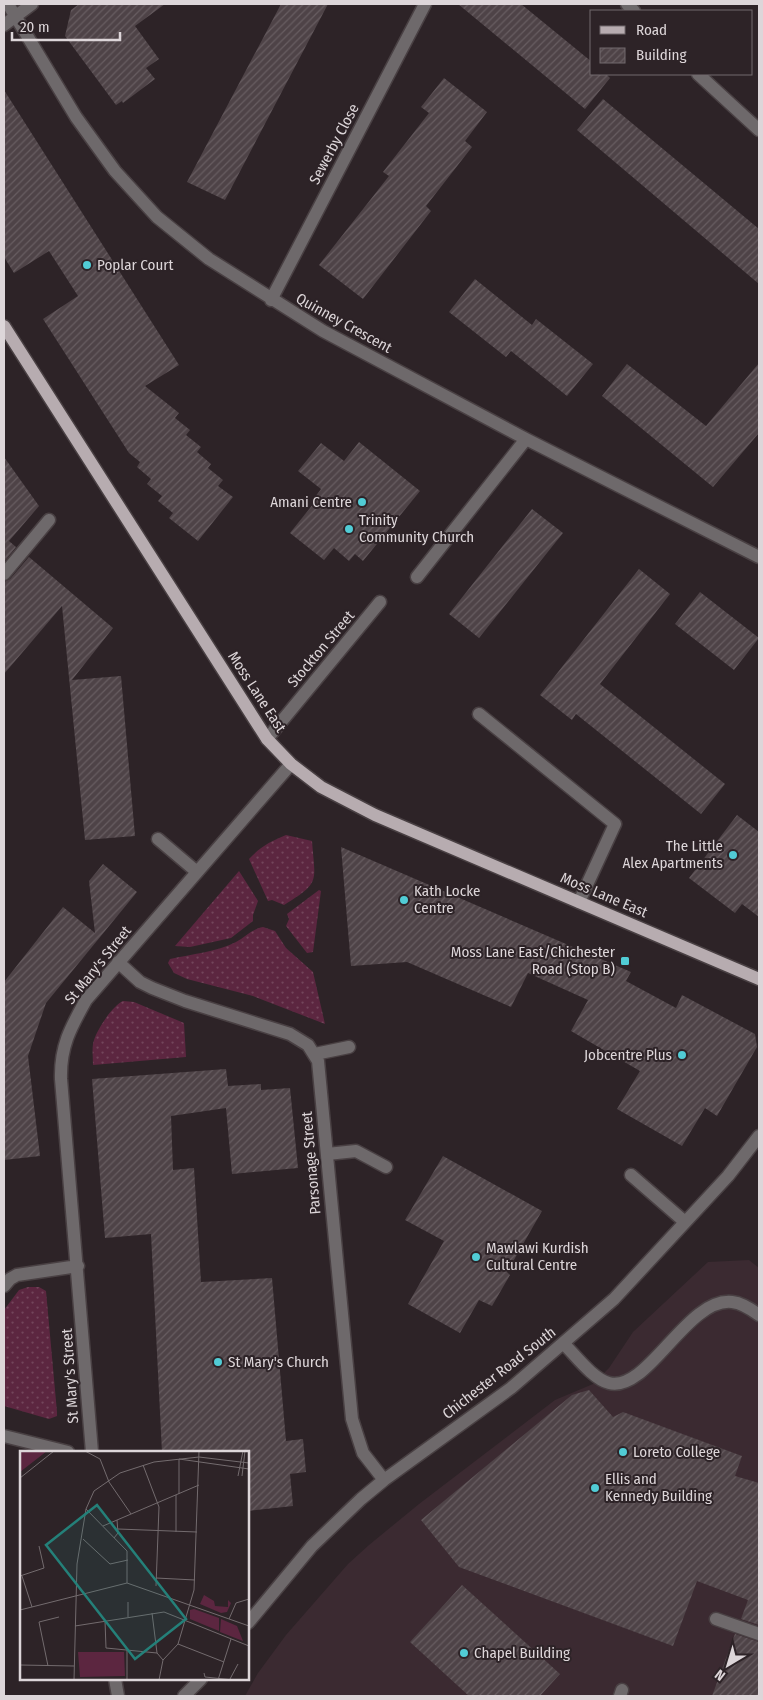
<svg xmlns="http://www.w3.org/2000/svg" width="763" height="1700" viewBox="0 0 763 1700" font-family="'Fira Sans Condensed',sans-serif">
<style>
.built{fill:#3b2a31}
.grass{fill:url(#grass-dots)}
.building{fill:url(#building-hatch)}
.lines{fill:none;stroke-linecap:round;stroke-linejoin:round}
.minor-casing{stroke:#494043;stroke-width:15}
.major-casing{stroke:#494043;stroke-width:15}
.minor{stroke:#6e696b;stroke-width:12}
.major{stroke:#b7acb0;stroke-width:12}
.poi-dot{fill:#51ccd5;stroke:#2d2327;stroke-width:2}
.labels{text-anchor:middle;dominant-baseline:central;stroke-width:4;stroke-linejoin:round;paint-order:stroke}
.street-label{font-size:15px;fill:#ddd6d9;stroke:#2d2327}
.poi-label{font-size:15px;fill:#ddd6d9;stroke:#2d2327;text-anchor:start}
.inset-road{fill:none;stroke:#736b6e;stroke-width:1}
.view{fill:#248079;fill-opacity:0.15;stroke:#248079;stroke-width:2.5}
.inset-edge{fill:none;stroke:#ddd6d9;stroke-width:2.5}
</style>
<defs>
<pattern id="grass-dots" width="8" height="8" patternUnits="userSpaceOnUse" patternTransform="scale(1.25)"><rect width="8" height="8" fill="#5c2640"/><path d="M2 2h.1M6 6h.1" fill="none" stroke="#73455b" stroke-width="1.8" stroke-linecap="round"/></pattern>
<pattern id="building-hatch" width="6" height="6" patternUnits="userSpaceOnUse" patternTransform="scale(1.25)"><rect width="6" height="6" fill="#4e4347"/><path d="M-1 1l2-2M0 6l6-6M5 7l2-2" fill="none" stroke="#675d61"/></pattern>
</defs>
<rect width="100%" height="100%" fill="#2d2327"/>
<!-- built -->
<path class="built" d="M749 1260 759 1268V1696H245L258 1673 286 1635 348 1564 369 1545 419 1504 555 1400 593 1384 609 1368 633 1332 708 1262Z"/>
<!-- grass -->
<path class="grass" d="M286 835 312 841C315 882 321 882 284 905L272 900 268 901 249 859C260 847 271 841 286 835Z
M239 871 258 901 253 915V921L231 938 190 947 175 946Z
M319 890 321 891 313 952 307 953 286 926 289 919 287 914Z
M263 927 275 931 286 948 313 972 325 1024 253 996 187 979 174 973 168 963 170 959C192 954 216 952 236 942 245 937 252 929 263 927Z
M123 1001 134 1002 184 1023 186 1057 93 1065C93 1058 92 1051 93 1044 95 1032 112 1006 123 1001Z
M28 1287H39L46 1291 57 1412V1416L49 1419 4 1406V1310L19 1290Z"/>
<!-- building -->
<path class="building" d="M79 4H165L135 26 159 59 146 68 155 79 123 103 122 101 116 105 65 36 71 10Z
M281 4H328L225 200 187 182Z
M458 4H521L592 62V74H606L610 78 585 109Z
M444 78 487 112 465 141 472 147 426 206 431 211 363 299 319 265 389 176 383 172 429 113 421 107Z
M4 90 179 365 145 386 179 413 175 418 190 430 186 435 201 447 197 452 211 464 208 468 223 480 218 486 233 497 198 541 169 518 173 513 158 501 162 496 147 484 151 479 137 467 140 462 129 453 43 319 78 296 49 251 14 273 4 257Z
M603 99 759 229V284L577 130Z
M475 279 532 325 536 319 593 364 567 396 511 351 506 357 449 312Z
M759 363V433L713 487 602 396 627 364 706 426Z
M359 442 420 491 363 561 355 554 349 561 334 548 324 560 290 533 314 503 312 501 321 489 298 471 321 443 344 461Z
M4 457 39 506 9 541 16 547 4 562Z
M532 509 563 533 479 638 449 614Z
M29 557 113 628 72 680 121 676 135 836 85 840 62 606 4 674V582L10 579Z
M639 569 670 594 600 684 725 784 701 814 576 714 572 720 540 695Z
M700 592 759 638 734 670 675 624Z
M737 815 759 832V917L742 904 735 913 689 878Z
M341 847 631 972 626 981 676 1008 682 995 755 1034 757 1047 717 1116 705 1108 682 1146 617 1109 640 1071 571 1031 588 1000 528 973 511 1007 407 962 351 966Z
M103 864 137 892 46 1003 28 1056 40 1156 4 1160V982L63 907 95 933 89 881Z
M226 1069 228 1086 261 1084V1090L290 1088 298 1168 232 1174 226 1108 171 1116 173 1170 194 1168 201 1282 272 1278 286 1441 303 1439 306 1472 290 1474 293 1506 248 1511V1452H162L151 1234 105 1238 92 1079Z
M443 1156 542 1211 507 1272 510 1275 492 1306 479 1300 460 1333 408 1304 444 1241 405 1220Z
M589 1390 613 1417 623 1412 742 1456 735 1476 759 1483V1625L741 1619 748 1600 697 1581 673 1646 459 1567 421 1520 572 1395Z
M462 1585 560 1674 540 1696H469L410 1642Z
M735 1634 759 1642V1696H712Z"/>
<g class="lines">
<defs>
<path id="minor" d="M8 4 76 117 115 171 157 217 209 259 323 331 526 439 759 557
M627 4 634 11
M4 25 32 4
M698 74 759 130
M271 300 425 4
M4 574 49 520
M417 577 526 439
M479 714 615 824 579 902
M267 739 380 602
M158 839 197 872
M118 962 140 982 152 988 185 1001 290 1034 308 1045 318 1061 352 1419 363 1453 384 1480
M315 1054 349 1047
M327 1154 356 1151 386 1167
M631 1175 685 1222
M4 1286 10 1279 17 1275 78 1266
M564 1344C576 1356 593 1379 609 1383 648 1393 687 1297 732 1302 742 1303 751 1309 759 1315
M4 1436 68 1452
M92 1452 61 1079C60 1046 71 1027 86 1000L291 764
M716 1619 759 1634
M248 1623 312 1546 361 1499 384 1480 511 1388 614 1299 728 1176 759 1136
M115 1679 118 1696
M184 1696 201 1679
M620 1696 622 1690"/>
<path id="major" d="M4 326 267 739 291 764 321 787 375 815 759 979"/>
</defs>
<!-- minor casing -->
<use href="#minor" class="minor-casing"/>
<!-- major casing -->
<use href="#major" class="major-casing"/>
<!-- minor -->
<use href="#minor" class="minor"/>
<!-- major -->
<use href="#major" class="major"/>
</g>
<!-- markers -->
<g class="poi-dot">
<circle cx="87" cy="265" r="5"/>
<circle cx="362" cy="502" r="5"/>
<circle cx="349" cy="529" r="5"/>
<circle cx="733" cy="855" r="5"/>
<circle cx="404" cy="900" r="5"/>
<rect x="620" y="956" width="10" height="10" rx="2.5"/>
<circle cx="682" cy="1055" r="5"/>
<circle cx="476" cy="1257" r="5"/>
<circle cx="218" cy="1362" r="5"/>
<circle cx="623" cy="1452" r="5"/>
<circle cx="595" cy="1488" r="5"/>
<circle cx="464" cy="1653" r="5"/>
</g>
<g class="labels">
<!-- street labels -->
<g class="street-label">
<text transform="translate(334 144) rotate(-62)">Sewerby Close</text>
<text transform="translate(344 323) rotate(29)">Quinney Crescent</text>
<text transform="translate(321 649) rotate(-50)">Stockton Street</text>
<text transform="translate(257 692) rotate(57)">Moss Lane East</text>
<text transform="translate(604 895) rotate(23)">Moss Lane East</text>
<text transform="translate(98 965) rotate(-51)">St Mary's Street</text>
<text transform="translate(311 1163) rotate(-95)">Parsonage Street</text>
<text transform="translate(499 1373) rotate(-38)">Chichester Road South</text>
<text transform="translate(70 1376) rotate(-94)">St Mary's Street</text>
</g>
<!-- poi labels -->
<g class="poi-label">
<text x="97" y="265">Poplar Court</text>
<text x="352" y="502" text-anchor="end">Amani Centre</text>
<text x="359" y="520">Trinity<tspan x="359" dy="17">Community Church</tspan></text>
<text x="723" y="846" text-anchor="end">The Little<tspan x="723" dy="17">Alex Apartments</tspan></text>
<text x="414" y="891">Kath Locke<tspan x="414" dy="17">Centre</tspan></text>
<text x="615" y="952" text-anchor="end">Moss Lane East/Chichester<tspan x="615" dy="17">Road (Stop B)</tspan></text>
<text x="672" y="1055" text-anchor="end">Jobcentre Plus</text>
<text x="486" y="1248">Mawlawi Kurdish<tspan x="486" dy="17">Cultural Centre</tspan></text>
<text x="228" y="1362">St Mary's Church</text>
<text x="633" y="1452">Loreto College</text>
<text x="605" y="1479">Ellis and<tspan x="605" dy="17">Kennedy Building</tspan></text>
<text x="474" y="1653">Chapel Building</text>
</g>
</g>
<!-- overview -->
<g transform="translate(20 1451)">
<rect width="229" height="229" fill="#2d2327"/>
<path d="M184 144 194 150 195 155 208 156V149L211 152 207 161 201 162 180 153ZM174 158 199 167V180L170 168V159ZM201 168 217 175 223 190 200 181Z" fill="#5c2640"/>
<path d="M0 0H27L0 21ZM58 201H104L105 225 60 226Z" fill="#5c2640"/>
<path class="inset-road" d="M65 0 80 8 89 31 111 63M159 8 229 18M159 8V43M123 14 139 56 136 135M218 25 223 0M222 25 225 0M0 27 34 0M156 44V81M66 58 107 100V132M83 75 179 34M98 78 177 81M94 87 98 82 97 69M63 88 90 113 108 109M0 125 24 117 19 95M2 125 12 156M136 127 175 129M0 159 107 132 229 175M132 162 137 202M108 166V151M209 168 216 152 229 148M85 170 86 197 137 202 143 209M55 175 144 161 229 195M158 193 204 211M0 214 54 215M28 215 19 171 39 166M184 222 185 226 214 229M210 228 218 213M54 229 57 113 66 58 74 40 100 22 134 11 179 6 229 12M107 229V199M139 229 143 209 158 193 174 139 179 0M198 229 211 188"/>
<path class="view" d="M77 54 166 168 115 208 26 94Z"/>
<rect width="229" height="229" class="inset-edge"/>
</g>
<!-- border -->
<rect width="763" height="1700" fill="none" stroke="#ddd6d9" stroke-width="10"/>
<!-- legend -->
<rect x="590" y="10" width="162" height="65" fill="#2d2327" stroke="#736b6e"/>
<rect x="600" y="26" width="25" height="8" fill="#b7acb0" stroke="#736b6e"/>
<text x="636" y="35" font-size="15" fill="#ddd6d9">Road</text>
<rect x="600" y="48" width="25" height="15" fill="url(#building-hatch)" stroke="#736b6e"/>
<text x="636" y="60" font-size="15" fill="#ddd6d9">Building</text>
<!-- north arrow -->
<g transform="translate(728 1665) rotate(218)" stroke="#2d2327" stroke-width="4" paint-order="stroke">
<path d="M0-4L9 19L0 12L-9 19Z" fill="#ddd6d9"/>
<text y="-8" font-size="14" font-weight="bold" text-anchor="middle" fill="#ddd6d9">N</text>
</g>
<!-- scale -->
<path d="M12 32v8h108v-8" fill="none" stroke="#ddd6d9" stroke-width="2.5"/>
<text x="20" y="32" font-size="15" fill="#ddd6d9" stroke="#2d2327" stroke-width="4" paint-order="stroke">20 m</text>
</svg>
